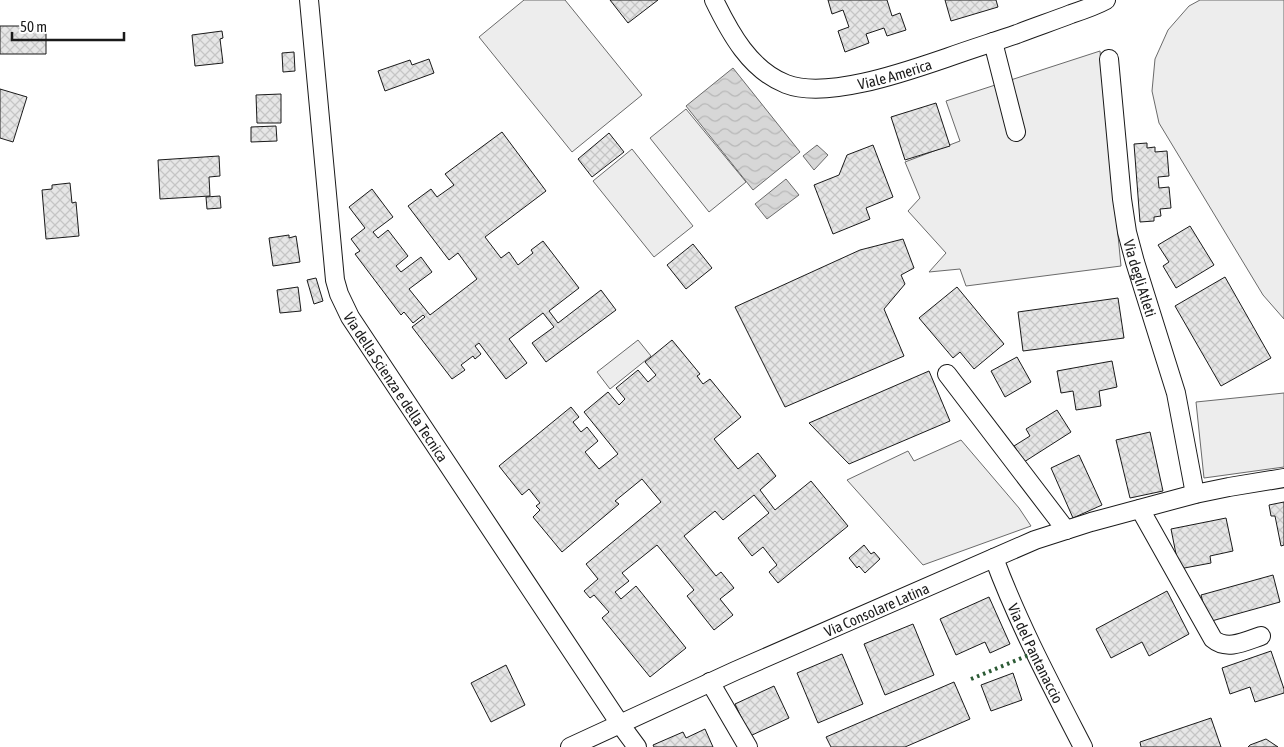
<svg xmlns="http://www.w3.org/2000/svg" width="1284" height="747" viewBox="0 0 1284 747" font-family="'Asap Condensed',sans-serif">
<style>
.built{fill:#ededed;stroke:#6a6a6a}
.water{fill:url(#water-waves);stroke:#6a6a6a}
.building{fill:url(#building-cross-hatch);stroke:#1a1a1a}
.lines{fill:none;stroke-linecap:round;stroke-linejoin:round}
.minor-casing{stroke:#1a1a1a;stroke-width:20}
.minor{stroke:#fff;stroke-width:18}
.hedge{stroke:#2b5a34;stroke-width:4;stroke-dasharray:2.5 4;stroke-linecap:butt}
.labels{text-anchor:middle;dominant-baseline:central;stroke-width:4;stroke-linejoin:round;paint-order:stroke}
.street-label{font-size:15px;fill:#1a1a1a;stroke:#fff}
</style>
<defs>
<pattern id="water-waves" width="16" height="10" patternUnits="userSpaceOnUse" patternTransform="scale(1.25)"><rect width="16" height="10" fill="#d7d7d7"/><path d="M0 5q4-4 8 0t8 0" fill="none" stroke="#b8b8b8"/></pattern>
<pattern id="building-cross-hatch" width="8" height="8" patternUnits="userSpaceOnUse" patternTransform="scale(1.25)"><rect width="8" height="8" fill="#e6e6e6"/><path d="M0 0l8 8M0 8l8-8" fill="none" stroke="#c5c5c5"/></pattern>
</defs>
<rect width="100%" height="100%" fill="#fff"/>
<!-- built -->
<path class="built" d="M524 0H565L642 95 572 152 479 37Z
M1200 0H1284V319L1263 295 1159 123 1152 91 1155 59 1168 30 1189 6Z
M1100 51 1121 266 966 286 960 269 929 272 946 253 908 211 920 198 905 162 960 141 946 101Z
M686 109 746 182 709 212 650 138Z
M632 149 693 226 654 257 593 181Z
M638 340 651 356 610 389 597 372Z
M1284 393V467L1204 478 1196 402Z
M961 440 1019 508 1031 526 923 565 847 480 908 451 914 461Z"/>
<!-- water -->
<path class="water" d="M733 68 800 152 753 190 686 106Z
M817 145 828 155 814 170 803 156Z
M786 179 799 195 767 219 755 204Z"/>
<!-- building -->
<path class="building" d="M610 0H658L628 23Z
M828 0H887L892 16 900 13 906 30 887 36 884 28 866 34 869 43 845 52 838 31 849 27 843 10 832 14Z
M945 0H996L998 7 951 21Z
M0 26H46V54H0Z
M222 31 223 38 220 39 223 63 195 66 192 35Z
M294 52 295 71 283 72 282 53Z
M429 59 434 73 385 91 378 71 410 60 412 65Z
M0 89 27 97 13 142 0 138Z
M281 94V123H257L256 95Z
M936 103 950 146 905 160 891 117Z
M276 126 277 141 251 142V127Z
M502 132 546 191 485 237 501 258 509 252 518 265 533 253 531 250 543 241 579 288 549 311 558 323 601 290 616 310 546 362 532 343 554 327 543 313 509 339 527 363 506 379 479 343 475 346 481 354 475 359 473 356 461 365 465 370 452 379 412 327 425 317 423 315 413 323 404 312 401 315 355 254 360 251 351 239 365 228 349 207 372 189 393 217 373 232 378 238 388 230 408 256 396 266 401 272 421 257 432 272 409 289 430 315 477 279 458 253 449 260 408 206 431 189 437 197 454 185 445 174Z
M609 133 624 152 592 177 578 159Z
M1147 143V148L1155 147V152L1167 151 1169 176 1158 177 1159 188 1169 187 1171 208 1160 209 1161 216 1154 217V221L1140 222 1134 144Z
M873 145 893 197 866 208 870 219 833 234 814 185 839 175 847 155Z
M219 156 220 176 209 177 210 196 160 199 158 160Z
M70 183 72 203 76 202 79 236 46 239 42 190 52 189V185Z
M220 196 221 208 207 209 206 197Z
M1190 226 1214 265 1176 288 1163 266 1169 262 1158 245Z
M289 235V238L296 236 300 262 273 266 269 238Z
M903 239 914 268 901 275 905 284 884 309 904 356 785 407 735 307 860 250Z
M693 244 712 268 686 289 667 265Z
M1225 277 1271 358 1221 386 1175 306Z
M316 278 323 301 314 304 307 280Z
M298 287 301 311 280 313 277 290Z
M957 287 1004 344 974 369 960 352 953 358 919 318Z
M1118 298 1124 338 1023 351 1018 312Z
M672 340 700 374 697 376 703 384 710 379 741 417 714 439 738 469 758 453 776 476 760 490 775 510 811 481 848 526 778 583 769 572 777 565 763 547 752 556 738 538 769 513 754 495 723 520 715 511 684 536 716 576 721 572 734 588 720 599 733 615 714 630 687 596 694 590 657 545 622 573 629 581 615 592 621 599 636 586 686 648 650 677 602 618 609 612 594 595 590 598 584 591 598 579 586 564 661 502 642 479 615 501 619 504 562 552 533 517 540 510 536 506 540 503 529 489 522 495 499 466 571 407 579 417 573 422 581 432 587 427 598 441 585 452 599 469 618 454 584 412 608 392 619 405 625 399 616 388 638 370 648 382 656 375 645 362Z
M1017 357 1031 382 1005 397 991 371Z
M1112 361 1117 387 1099 391 1101 406 1076 410 1073 391 1061 393 1057 371Z
M929 371 950 421 849 464 809 423Z
M1057 410 1071 432 1024 462 1014 446 1030 436 1026 429Z
M1150 432 1163 491 1130 498 1116 440Z
M1079 455 1102 505 1073 518 1051 468Z
M1284 502V545L1281 546 1275 516H1271L1269 505Z
M1226 518 1233 551 1210 556 1211 563 1179 569 1171 529Z
M864 545 871 554 874 552 880 559 865 573 859 566 857 568 849 558Z
M1273 575 1280 602 1208 622 1201 595Z
M1167 591 1189 634 1149 656 1142 642 1111 658 1096 629Z
M989 597 1010 644 990 653 985 642 956 655 940 619Z
M913 624 934 675 885 695 864 644Z
M1271 651 1284 689V693L1255 702 1250 687 1230 694 1222 668Z
M842 654 863 704 818 723 797 673Z
M506 665 525 705 491 722 471 683Z
M1013 673 1022 700 991 711 981 685Z
M954 682 970 719 905 747H831L826 737Z
M774 686 789 718 750 736 735 704Z
M1211 718 1221 747H1141L1140 742Z
M705 729 713 747H654L653 745 683 732 686 738Z
M1266 739 1278 747H1248L1250 745Z"/>
<g class="lines">
<defs>
<g id="minor">
<path id="s1" d="M309 0 335 280 339 294 350 317 620 724 637 747"/>
<path id="s2" d="M714 0C730 33 750 70 786 84 827 100 908 71 949 57 971 49 994 42 1017 34 1035 27 1053 21 1071 14 1083 10 1095 6 1106 0"/>
<path d="M993 42 1016 132"/>
<path id="s3" d="M1109 59 1122 199 1127 232 1135 262 1176 393 1195 494"/>
<path d="M947 374 1066 530"/>
<path d="M1140 509 1213 639C1227 651 1246 641 1261 636"/>
<path id="s4" d="M994 558C1018 623 1051 685 1083 747"/>
<path d="M710 682 748 747"/>
<path id="s5" d="M570 747 735 671 1035 540 1091 522 1195 494 1229 487 1284 478"/>
</g>
</defs>
<!-- minor casing -->
<use href="#minor" class="minor-casing"/>
<!-- minor -->
<use href="#minor" class="minor"/>
<!-- hedge -->
<path class="hedge" d="M971 679 1029 655"/>
</g>
<g class="labels">
<!-- street labels -->
<g class="street-label">
<text stroke="none"><textPath href="#s2" startOffset="224">Viale America</textPath></text>
<text stroke="none"><textPath href="#s3" startOffset="222">Via degli Atleti</textPath></text>
<text stroke="none"><textPath href="#s1" startOffset="405">Via della Scienza e della Tecnica</textPath></text>
<text stroke="none"><textPath href="#s5" startOffset="336">Via Consolare Latina</textPath></text>
<text stroke="none"><textPath href="#s4" startOffset="104">Via del Pantanaccio</textPath></text>
</g>
</g>
<!-- scale -->
<path d="M12 32v8h112v-8" fill="none" stroke="#1a1a1a" stroke-width="2.5"/>
<text x="20" y="32" font-size="15" fill="#1a1a1a" stroke="#ffffff" stroke-width="4" paint-order="stroke">50 m</text>
</svg>
